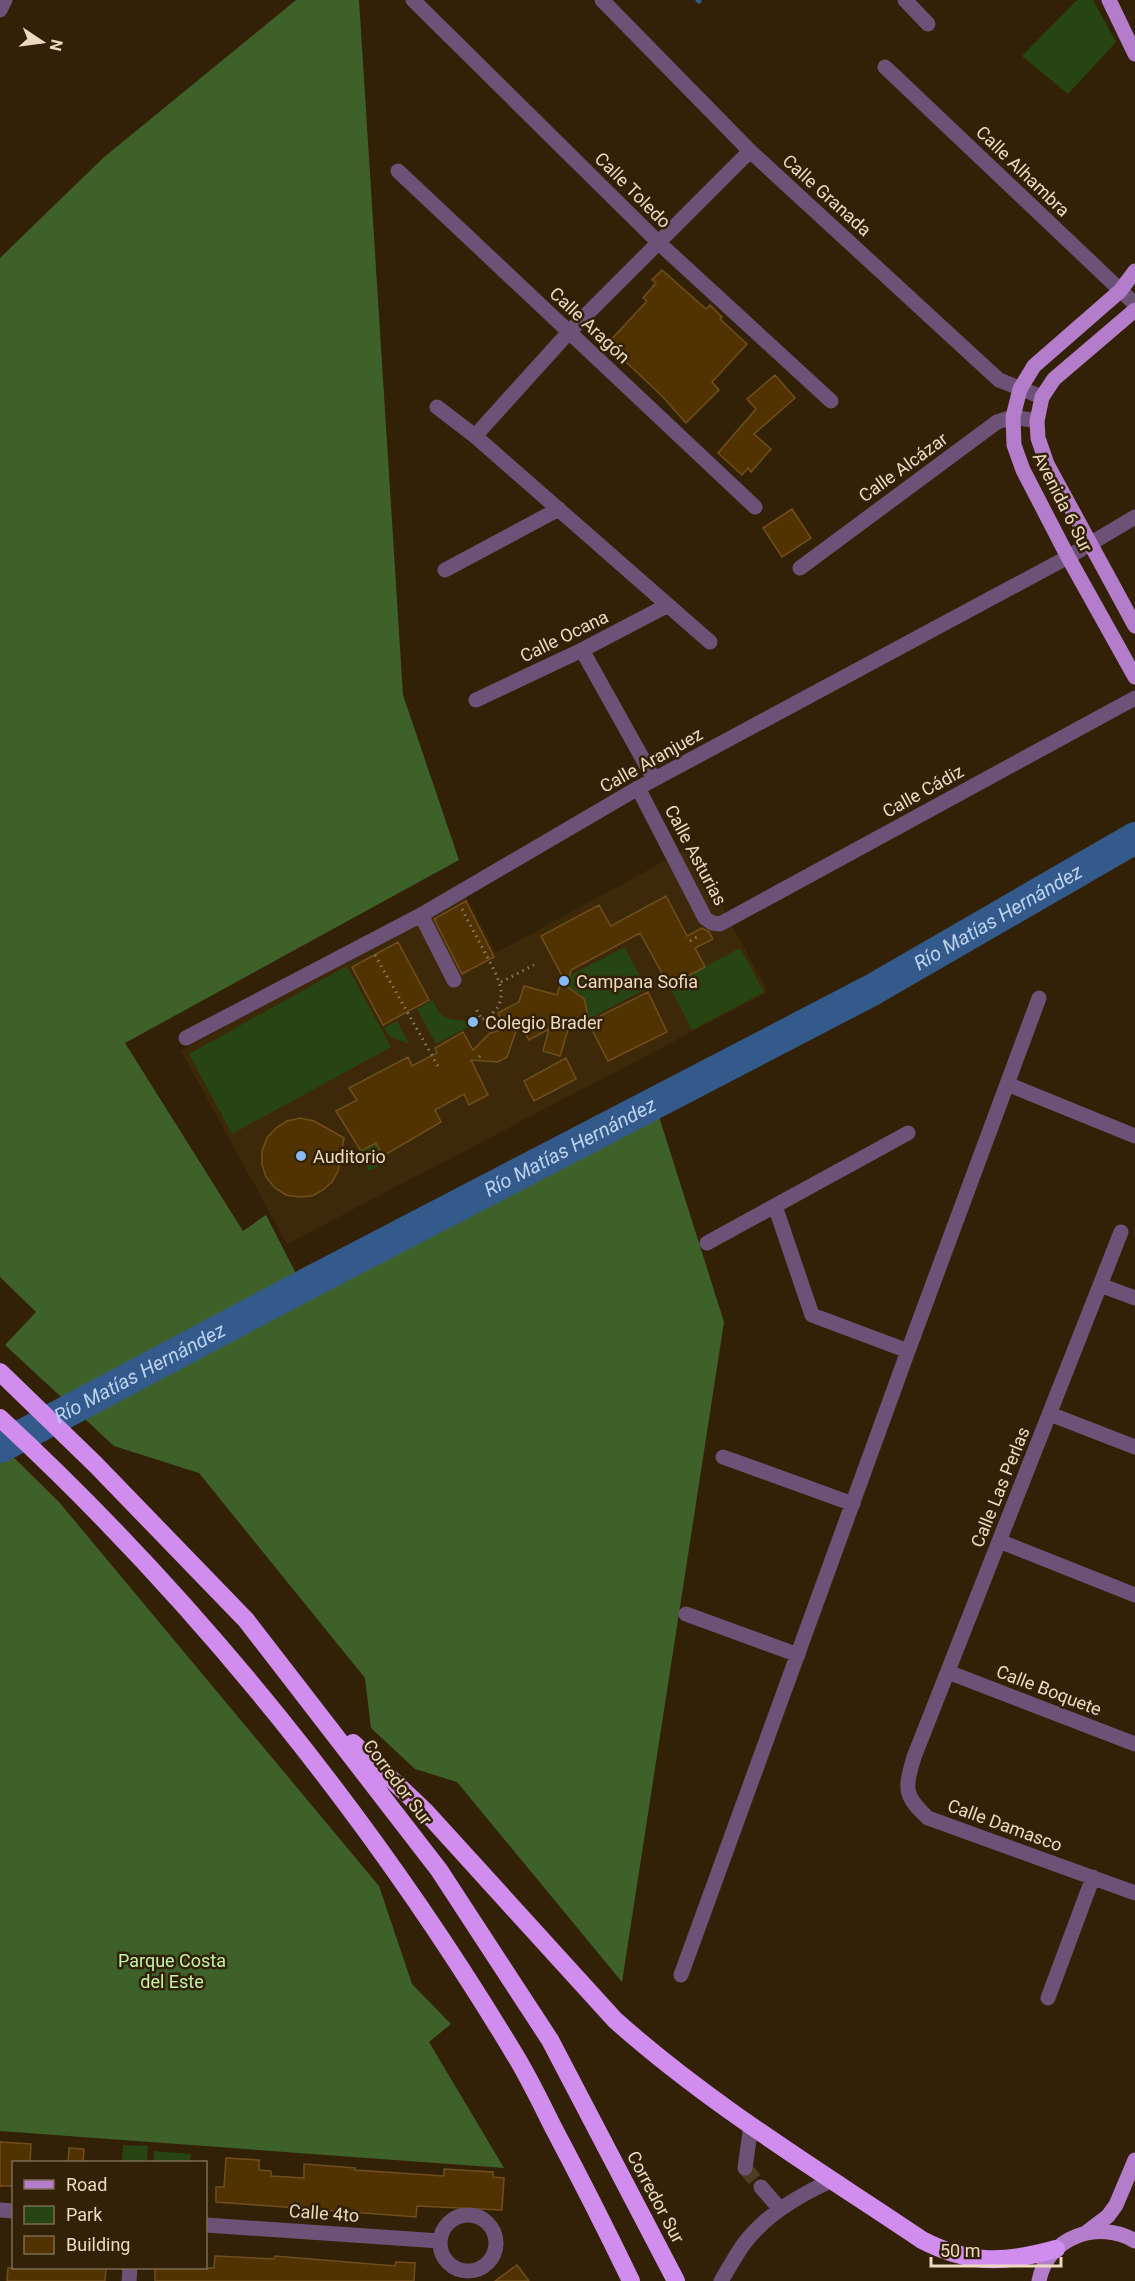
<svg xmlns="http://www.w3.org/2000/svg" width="1135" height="2281" viewBox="0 0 1135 2281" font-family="Roboto,sans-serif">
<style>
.built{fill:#3d2909}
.green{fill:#274513}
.forest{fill:#3e612a}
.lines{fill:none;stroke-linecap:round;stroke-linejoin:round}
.stream{stroke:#335a8b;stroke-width:5}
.river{stroke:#335a8b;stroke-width:32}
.building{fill:#503300;stroke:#704f1c;stroke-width:1.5}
.minor-tunnel{stroke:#4e3d22;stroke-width:15;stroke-dasharray:15 8;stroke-linecap:butt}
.path{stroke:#8b795f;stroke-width:3;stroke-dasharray:1.5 4.5;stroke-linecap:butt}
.minor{stroke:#6d5278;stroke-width:15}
.major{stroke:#b47dcc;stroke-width:15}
.highway{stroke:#d18dee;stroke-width:18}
.poi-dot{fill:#88bafc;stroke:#322106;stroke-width:2}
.labels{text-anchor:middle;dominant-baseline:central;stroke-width:5;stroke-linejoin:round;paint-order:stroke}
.street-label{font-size:18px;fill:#ecd9c0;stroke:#322106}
.poi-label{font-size:18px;fill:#ecd9c0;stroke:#322106;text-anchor:start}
.park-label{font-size:18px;fill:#bff5a3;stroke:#322106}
.water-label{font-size:20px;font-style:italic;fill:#bbd2f0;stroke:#322106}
</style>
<rect width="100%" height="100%" fill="#322106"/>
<!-- built -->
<path class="built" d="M690 847 768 992 287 1244 181 1051 465 895 496 953Z"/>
<!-- green -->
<path class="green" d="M1077 0H1093L1116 42 1068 94 1022 56Z
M625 947 646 989 589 1019 584 999 580 994 571 990 565 978Z
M740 948 764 992 692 1030 669 986Z
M347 966 391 1047 232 1134 189 1054Z
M433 1000C439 1018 447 1020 464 1020L468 1027 436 1044 417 1009Z
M397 1021 409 1044 391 1037 384 1028Z
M376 1143 386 1162 369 1171 360 1152Z
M123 2145 148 2146 147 2162H122Z
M154 2151 191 2154 190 2162H154Z"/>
<!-- forest -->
<path class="forest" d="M296 0H359L403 695 459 860 125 1043 243 1231 266 1215 305 1291 656 1107 724 1322 622 1982 457 1782 415 1769 371 1728 365 1678 199 1473 114 1446 5 1345 36 1312 0 1277V258L103 158Z
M0 1444 59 1502 379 1886 412 1984 451 2024 429 2042 504 2168 0 2131Z"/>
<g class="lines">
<!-- stream -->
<path class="stream" d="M698 0 699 1"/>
<!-- river -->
<path class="river" id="s1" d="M0 1447 307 1284 872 990 1135 838"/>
</g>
<!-- building -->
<path class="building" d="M662 270 706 309 710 305 722 317 720 319 747 344 712 382 719 390 686 423 662 396 607 344 647 301 643 298 656 283 652 280Z
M775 375 795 398 754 434 771 449 751 472 748 468 742 475 718 453 756 409 747 399Z
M792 509 811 538 782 557 763 528Z
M666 896 687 936 702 928 709 932 713 939 695 948 705 967 669 986 640 933 571 970 567 985 541 936 599 905 611 926Z
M466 901 494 957 462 974 434 919Z
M398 942 429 1000 383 1025 352 967Z
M561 982 584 999 589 1020 568 1030 560 1056 543 1051 549 1029 529 1040 519 1022 507 1057 498 1062 471 1060 488 1095 469 1105 464 1094 435 1110 441 1122 383 1156 376 1143 361 1151 336 1111 357 1100 349 1088 408 1057 412 1066 437 1053 435 1048 463 1032 473 1050 490 1033 506 1029 498 1013 519 1002 524 986 557 995Z
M648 992 667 1032 608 1061 588 1022Z
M566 1058 576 1079 534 1101 524 1081Z
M300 1118 314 1121 344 1138 338 1171 332 1182 323 1190 312 1196 300 1197 286 1195 275 1188 266 1177 262 1165V1151L267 1138 276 1128 287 1121Z
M0 2142 31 2144 30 2163H14V2186H0Z
M69 2148 84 2149 83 2163H68Z
M226 2158 259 2160V2170L271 2171V2176L304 2178V2164L355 2168V2170L444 2176V2169L493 2172V2177L504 2178 502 2210 417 2206 416 2217 216 2202V2187H224Z
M215 2256 274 2259 275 2256 395 2266 396 2262 415 2263 414 2281H155V2268H214Z
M517 2265 529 2281H495Z
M8 2268H106L105 2281H7Z"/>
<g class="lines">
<!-- minor-tunnel -->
<path class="minor-tunnel" d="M745 2168 761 2187"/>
<!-- path -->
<path class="path" d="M462 909C469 923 477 937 484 951 497 976 516 1003 482 1020L475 1007
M690 941 697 937
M375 955 439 1068
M501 982 534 965
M479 1057 483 1053"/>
<!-- minor -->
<path class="minor" d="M413 0 659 243 831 401
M602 0 750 151 999 380 1042 397
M905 0 928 24
M0 10 5 0
M885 67 1135 304
M398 171 755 507
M437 407 475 436 710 642
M475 436 569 332 750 151
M800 568 997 422 1013 417 1037 421
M445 570 559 509
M582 650 654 779
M476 700 582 650 668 605
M638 788 705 918 712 923 720 924 1135 698
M421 915 454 980
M186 1038 421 915 638 788 1068 557 1135 517
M1007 1084 1135 1136
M775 1206 812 1315 908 1351
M1121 1232 914 1757C905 1788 903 1795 928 1818L1135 1893
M707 1243 908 1133
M1100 1285 1135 1298
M1050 1414 1135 1447
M723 1457 853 1504
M999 1541 1135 1595
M686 1614 798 1655
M948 1672 1135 1744
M681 1975 908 1351 1039 998
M1048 1998 1093 1877
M745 2168 751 2125
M761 2187 780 2209
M0 2210 14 2211
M440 2243a28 28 0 1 1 56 0a28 28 0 1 1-56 0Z
M206 2225 440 2241
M129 2281 130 2268
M721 2281C728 2269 735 2257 743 2245 765 2215 799 2195 833 2180"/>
<!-- major -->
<path class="major" d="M1109 0 1135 54
M1135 271 1120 291 1034 366 1020 389 1013 417 1014 445 1023 470 1068 557 1135 677
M1135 310 1054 379 1042 397 1037 421 1038 438 1047 464 1135 626
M1087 2232 1108 2216 1116 2205 1135 2160
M1039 2281C1047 2237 1099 2219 1135 2241"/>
<!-- highway -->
<path class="highway" d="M0 1372 95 1464 246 1620 439 1870 550 2040 676 2281
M0 1418C199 1602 375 1822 515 2055 529 2078 541 2103 553 2127 580 2178 606 2229 631 2281
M353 1743 425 1811 615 2020C709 2104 818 2170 922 2240 970 2265 1005 2263 1056 2249"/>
</g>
<!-- markers -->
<g class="poi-dot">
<circle cx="564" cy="981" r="6"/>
<circle cx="473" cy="1022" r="6"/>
<circle cx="301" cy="1156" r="6"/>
</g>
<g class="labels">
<!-- street labels -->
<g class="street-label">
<text transform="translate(1023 171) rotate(44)">Calle Alhambra</text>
<text transform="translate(633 190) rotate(45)">Calle Toledo</text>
<text transform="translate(827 195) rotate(42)">Calle Granada</text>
<text transform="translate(590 325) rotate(43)">Calle Aragón</text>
<text transform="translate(903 467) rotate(-36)">Calle Alcázar</text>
<text transform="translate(1063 502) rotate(63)">Avenida 6 Sur</text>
<text transform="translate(564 636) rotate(-26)">Calle Ocana</text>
<text transform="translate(651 760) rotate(-29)">Calle Aranjuez</text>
<text transform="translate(923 791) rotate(-29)">Calle Cádiz</text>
<text transform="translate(696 855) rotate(62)">Calle Asturias</text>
<text transform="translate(1000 1487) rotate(-68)">Calle Las Perlas</text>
<text transform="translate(1049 1690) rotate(21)">Calle Boquete</text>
<text transform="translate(398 1782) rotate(53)">Corredor Sur</text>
<text transform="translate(1005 1825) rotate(20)">Calle Damasco</text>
<text transform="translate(656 2197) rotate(62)">Corredor Sur</text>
<text transform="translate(324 2213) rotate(4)">Calle 4to</text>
</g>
<!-- poi labels -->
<g class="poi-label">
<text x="576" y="981">Campana Sofia</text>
<text x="485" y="1022">Colegio Brader</text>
<text x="313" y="1156">Auditorio</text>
</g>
<!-- park labels -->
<g class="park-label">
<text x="172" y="1960">Parque Costa<tspan x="172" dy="21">del Este</tspan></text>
</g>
<!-- water labels -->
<g class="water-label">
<text stroke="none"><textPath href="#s1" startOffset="1130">Río Matías Hernández</textPath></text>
<text stroke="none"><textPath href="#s1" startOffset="644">Río Matías Hernández</textPath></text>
<text stroke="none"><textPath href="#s1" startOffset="158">Río Matías Hernández</textPath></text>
</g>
</g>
<!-- legend -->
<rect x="12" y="2161" width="195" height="108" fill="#322106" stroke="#7c6b50" stroke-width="1.5"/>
<rect x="24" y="2180" width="30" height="9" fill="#b47dcc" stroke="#7c6b50" stroke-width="1.5"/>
<text x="66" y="2191" font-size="18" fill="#ecd9c0">Road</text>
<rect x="24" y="2206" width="30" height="18" fill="#274513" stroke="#7c6b50" stroke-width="1.5"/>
<text x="66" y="2221" font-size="18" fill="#ecd9c0">Park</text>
<rect x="24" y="2236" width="30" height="18" fill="#503300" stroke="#7c6b50" stroke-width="1.5"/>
<text x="66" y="2251" font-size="18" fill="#ecd9c0">Building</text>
<!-- north arrow -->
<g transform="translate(42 42) rotate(103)" stroke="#322106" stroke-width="4.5" paint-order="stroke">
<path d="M0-4.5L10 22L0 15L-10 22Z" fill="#ecd9c0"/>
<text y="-9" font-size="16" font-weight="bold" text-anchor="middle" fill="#ecd9c0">N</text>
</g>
<!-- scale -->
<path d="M931 2257v9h130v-9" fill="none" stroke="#ecd9c0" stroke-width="3"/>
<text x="940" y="2257" font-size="18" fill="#ecd9c0" stroke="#322106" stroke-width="4.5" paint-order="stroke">50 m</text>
</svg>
